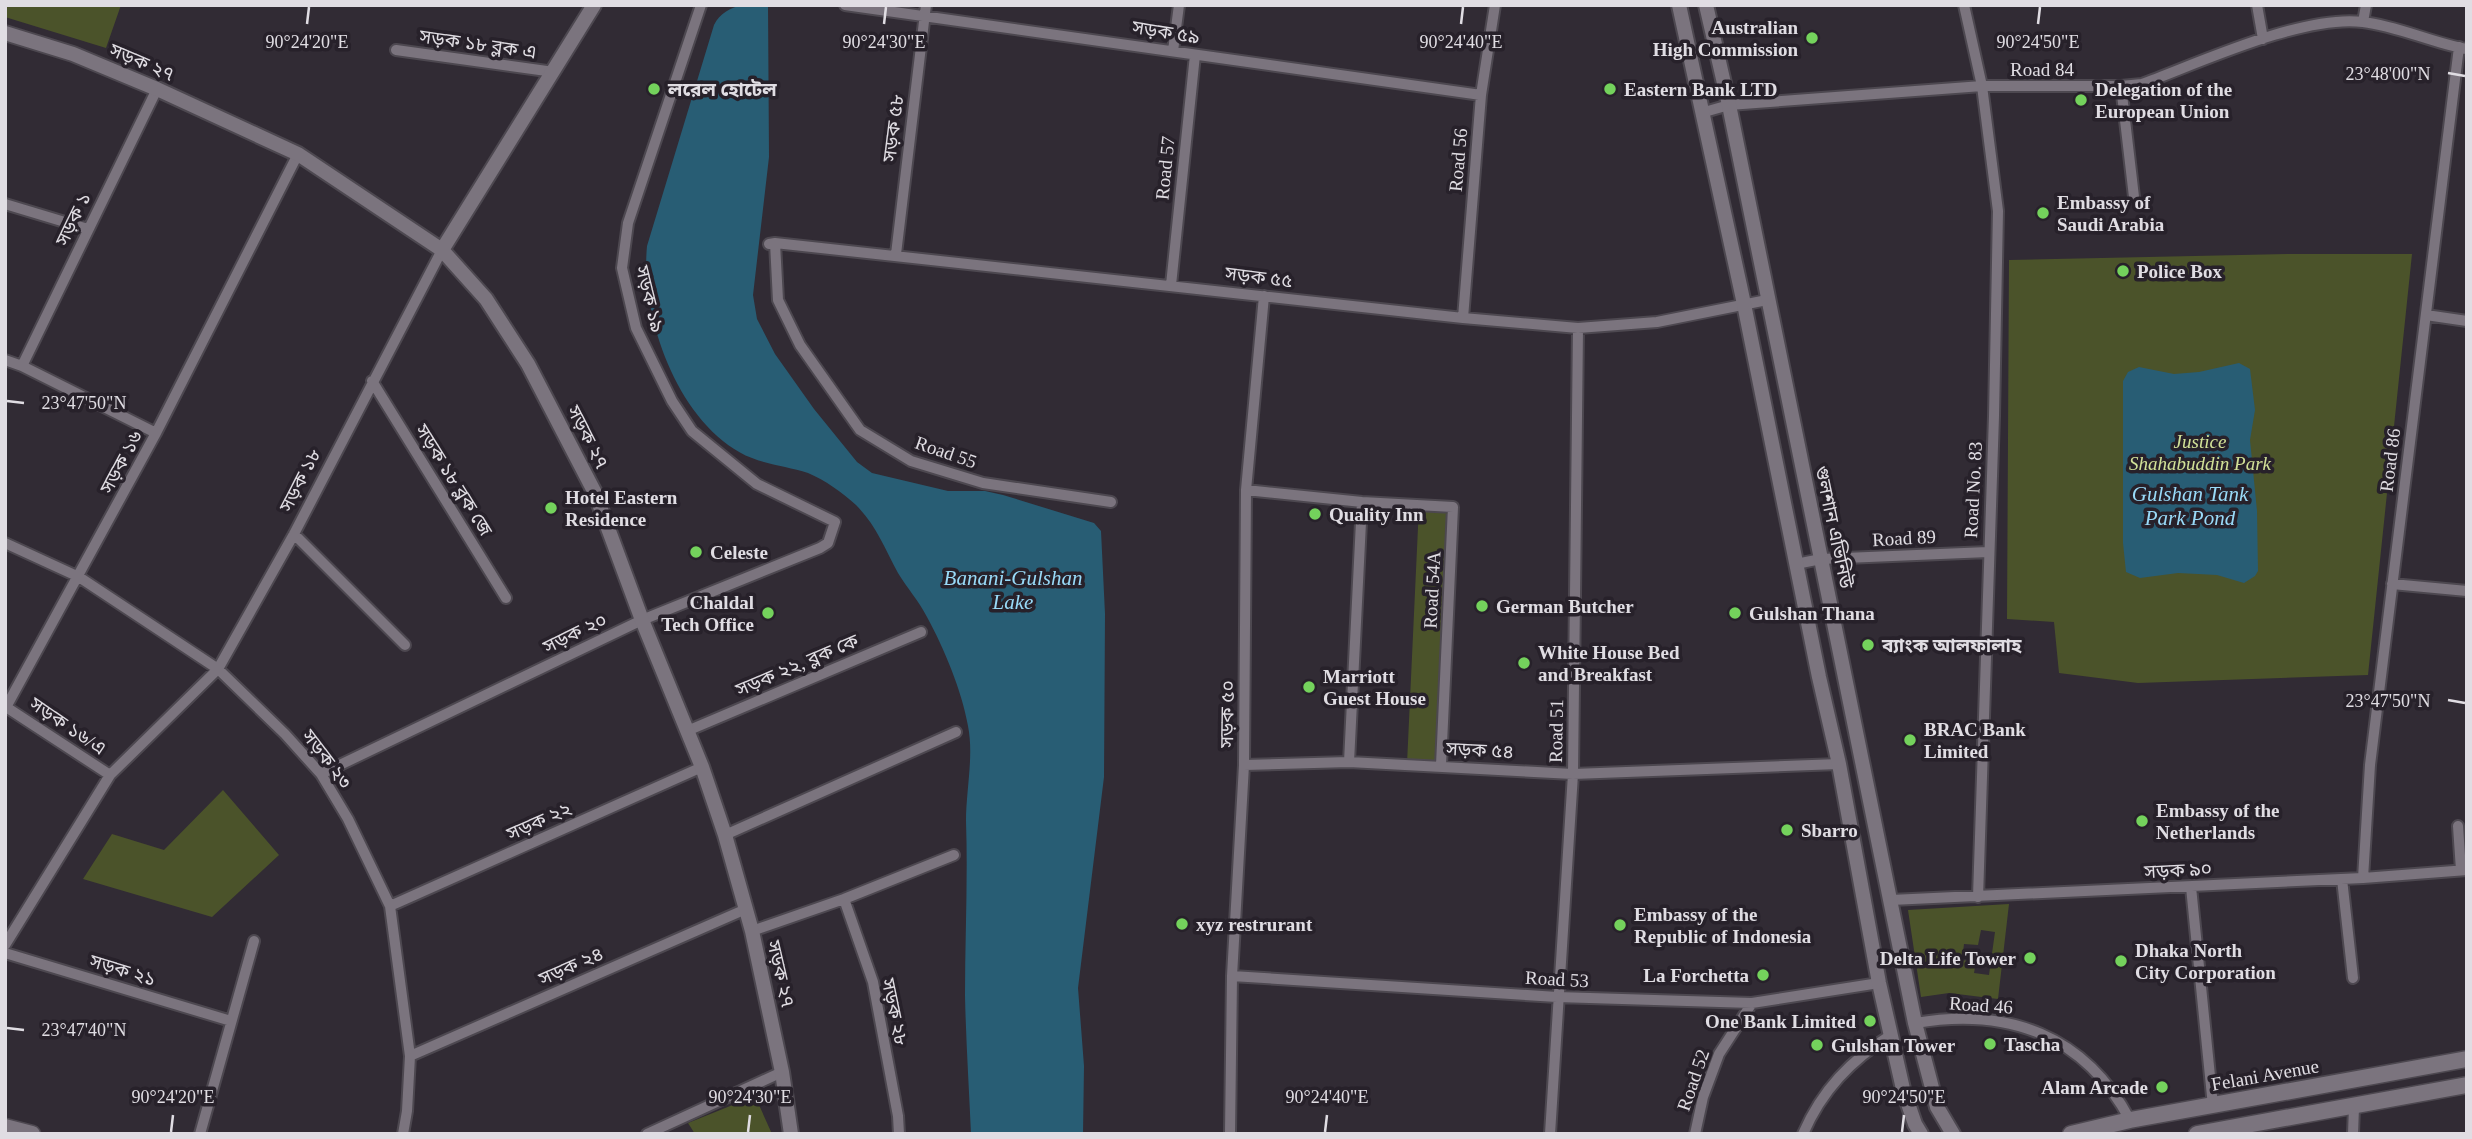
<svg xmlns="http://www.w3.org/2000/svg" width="2472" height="1139" viewBox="0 0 2472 1139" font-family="'Times New Roman','Noto Sans Bengali',serif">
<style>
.green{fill:#4b532a;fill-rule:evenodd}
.water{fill:#285d74}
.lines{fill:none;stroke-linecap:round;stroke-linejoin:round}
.minor-casing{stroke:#4d4850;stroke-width:14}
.tertiary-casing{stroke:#4d4850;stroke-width:18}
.secondary-casing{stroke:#4d4850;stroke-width:19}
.minor{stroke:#7b747e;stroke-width:10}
.tertiary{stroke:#7b747e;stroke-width:14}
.secondary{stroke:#7b747e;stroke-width:16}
.ticks{fill:none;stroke:#e0dde3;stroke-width:2.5}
.poi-dot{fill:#74d25c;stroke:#27212a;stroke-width:2.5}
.labels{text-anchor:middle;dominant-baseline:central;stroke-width:7;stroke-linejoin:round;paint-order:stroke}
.poi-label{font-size:19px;font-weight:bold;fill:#e0dde3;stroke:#27212a;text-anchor:start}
.street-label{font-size:19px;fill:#e0dde3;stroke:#27212a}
.park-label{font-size:19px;font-style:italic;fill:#d2e298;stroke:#27212a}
.water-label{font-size:21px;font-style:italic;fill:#99daf8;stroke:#27212a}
.ticks-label{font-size:18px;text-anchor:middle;fill:#e0dde3;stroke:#27212a;stroke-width:7;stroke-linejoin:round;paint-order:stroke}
</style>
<rect width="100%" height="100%" fill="#312b34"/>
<!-- green -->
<path class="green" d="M5 5H121L106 48 5 17Z
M2287 254H2412L2368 675 2138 683 2059 673 2054 622 2007 619 2009 260Z
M1419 506 1453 507 1441 765 1407 764Z
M223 790 279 855 212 917 83 879 112 834 164 850Z
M2009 904 1998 999 1949 993 1921 997 1908 910ZM1981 930 1995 932 1989 975 1974 973 1976 962 1962 960 1964 944 1978 945Z
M755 1096 772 1134H695L688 1123Z"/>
<!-- water -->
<path class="water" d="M742 5H768L769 157 753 295 757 319 775 354 814 409 857 462 872 473 948 491H985L1003 495 1094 523 1101 531 1105 614 1104 777 1078 988 1084 1066 1083 1134H971C969 1088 966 1042 965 996 965 938 968 880 966 821 966 790 974 756 968 726 962 691 944 648 927 617 919 601 907 588 898 573 885 549 876 525 856 505 843 493 825 480 808 473 790 467 769 465 752 458 680 429 640 318 647 246L714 25C720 13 730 8 742 5Z
M2239 363 2250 369 2255 410 2250 440 2257 511 2258 571 2255 576 2244 583 2217 575 2198 574 2178 573 2140 578 2126 572 2123 543V381L2128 372 2139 367 2174 374 2199 372Z"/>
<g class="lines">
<defs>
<path id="minor" d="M845 5 1481 95
M1964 5 1982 86 1998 211 1994 416 1978 897
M2257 5 2263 39
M2363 22 2366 5
M396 50 554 72
M1173 51 1179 5
M2121 86 2134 197
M1701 113 1729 105 1982 86H2121L2142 84C2199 63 2304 14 2363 22 2398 26 2432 43 2467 49
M5 204 88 229
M775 243 778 300 800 345 860 430 911 461 983 483 1111 502
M769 244 775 243 1463 318 1578 328 1657 322 1767 300
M896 254 926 5
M1171 285 1195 55
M2426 315 2467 321
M1463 318 1481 95 1495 5
M5 360 22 366 156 433
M22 366 157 89
M372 381 506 598
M1246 490 1362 502 1453 507 1441 765
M294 534 405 645
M5 543 79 577 218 669 285 734 321 774 348 819 390 906 410 1056 407 1111 403 1134
M1796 564 1821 559 1988 552
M2392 584 2467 591
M6 707 110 775
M5 709 156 433 298 154
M687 731 921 632
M1349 762 1362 502
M1244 765 1349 762 1573 774 1839 764
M321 774 642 620 820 548 828 543 835 522 757 484 692 431 672 401 636 328 622 268 628 223 701 5
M2458 826 2461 870
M725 835 956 732
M2363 878 2370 765 2459 47
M2342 879 2353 978
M2191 887 2213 1106
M844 899 873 982 898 1116 899 1134
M1891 900 2363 878 2467 870
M390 906 702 767
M752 931 844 899 954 855
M5 945 110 775 218 669 294 534 442 250
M5 953 231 1021
M1232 976 1557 997 1752 1003 1879 983
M1915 1023C2008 1007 2085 1035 2130 1120
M410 1056 746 909
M200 1134 254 941
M647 1134 782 1072
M1230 1134 1232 976 1244 765 1246 490 1264 296
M1550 1134 1573 774 1578 328
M1695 1134 1703 1097 1719 1054 1752 1003
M1803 1134C1822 1090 1851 1060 1891 1035
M2353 1134 2354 1107"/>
<path id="tertiary" d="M1679 5 1744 304 1819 677 1839 764 1879 983 1903 1089 1915 1124 1921 1134
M1706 5 1729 105 1915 1023 1937 1107 1953 1134
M5 33 73 54 157 89 298 154 442 250 486 299 528 364 595 493 642 620 702 767 725 835 752 931 782 1072 791 1134
M442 250 594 5"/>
<path id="secondary" d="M5 1127 32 1134
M2071 1134 2130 1120 2467 1059
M2197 1134 2467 1085"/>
</defs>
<!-- minor casing -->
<use href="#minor" class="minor-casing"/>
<!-- tertiary casing -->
<use href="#tertiary" class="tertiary-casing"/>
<!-- secondary casing -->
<use href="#secondary" class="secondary-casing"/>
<!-- minor -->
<use href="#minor" class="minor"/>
<!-- tertiary -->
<use href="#tertiary" class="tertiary"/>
<!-- secondary -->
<use href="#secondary" class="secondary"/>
</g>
<!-- ticks -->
<path class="ticks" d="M307 24 309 7M884 24 886 7M1461 24 1463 7M2038 24 2040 7M2448 73 2465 76M7 401 24 403M2448 700 2465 703M7 1028 24 1030M171 1132 173 1115M748 1132 750 1115M1325 1132 1327 1115M1902 1132 1904 1115"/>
<!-- markers -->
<g class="poi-dot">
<circle cx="1812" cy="38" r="7"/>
<circle cx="654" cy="89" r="7"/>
<circle cx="1610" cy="89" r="7"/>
<circle cx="2081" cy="100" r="7"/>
<circle cx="2043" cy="213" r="7"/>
<circle cx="2123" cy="271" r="7"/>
<circle cx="551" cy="508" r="7"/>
<circle cx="1315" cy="514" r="7"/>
<circle cx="696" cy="552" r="7"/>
<circle cx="1482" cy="606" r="7"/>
<circle cx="768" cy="613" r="7"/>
<circle cx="1735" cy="613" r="7"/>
<circle cx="1868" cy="645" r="7"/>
<circle cx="1524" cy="663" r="7"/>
<circle cx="1309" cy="687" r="7"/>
<circle cx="1910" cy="740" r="7"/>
<circle cx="2142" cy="821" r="7"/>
<circle cx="1787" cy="830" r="7"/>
<circle cx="1182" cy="924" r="7"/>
<circle cx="1620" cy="925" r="7"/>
<circle cx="2030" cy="958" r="7"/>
<circle cx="2121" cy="961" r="7"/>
<circle cx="1763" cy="975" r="7"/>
<circle cx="1870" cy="1021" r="7"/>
<circle cx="1990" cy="1044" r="7"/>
<circle cx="1817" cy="1045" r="7"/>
<circle cx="2162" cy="1087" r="7"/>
</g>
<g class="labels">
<!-- poi labels -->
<g class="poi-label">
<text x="1798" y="27" text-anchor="end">Australian<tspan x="1798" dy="22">High Commission</tspan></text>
<text x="668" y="89">লরেল হোটেল</text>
<text x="1624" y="89">Eastern Bank LTD</text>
<text x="2095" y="89">Delegation of the<tspan x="2095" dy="22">European Union</tspan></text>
<text x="2057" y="202">Embassy of<tspan x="2057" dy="22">Saudi Arabia</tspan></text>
<text x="2137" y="271">Police Box</text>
<text x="565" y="497">Hotel Eastern<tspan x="565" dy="22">Residence</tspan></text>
<text x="1329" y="514">Quality Inn</text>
<text x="710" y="552">Celeste</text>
<text x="754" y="602" text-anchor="end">Chaldal<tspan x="754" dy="22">Tech Office</tspan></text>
<text x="1496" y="606">German Butcher</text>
<text x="1749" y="613">Gulshan Thana</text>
<text x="1882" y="645">ব্যাংক আলফালাহ</text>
<text x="1538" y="652">White House Bed<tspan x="1538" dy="22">and Breakfast</tspan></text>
<text x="1323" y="676">Marriott<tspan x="1323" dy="22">Guest House</tspan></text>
<text x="1924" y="729">BRAC Bank<tspan x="1924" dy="22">Limited</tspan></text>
<text x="2156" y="810">Embassy of the<tspan x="2156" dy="22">Netherlands</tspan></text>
<text x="1801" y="830">Sbarro</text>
<text x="1634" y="914">Embassy of the<tspan x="1634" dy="22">Republic of Indonesia</tspan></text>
<text x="1196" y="924">xyz restrurant</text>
<text x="2135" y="950">Dhaka North<tspan x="2135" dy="22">City Corporation</tspan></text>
<text x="2016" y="958" text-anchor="end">Delta Life Tower</text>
<text x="1749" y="975" text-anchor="end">La Forchetta</text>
<text x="1856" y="1021" text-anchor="end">One Bank Limited</text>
<text x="2004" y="1044">Tascha</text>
<text x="1831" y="1045">Gulshan Tower</text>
<text x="2148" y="1087" text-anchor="end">Alam Arcade</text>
</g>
<!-- street labels -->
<g class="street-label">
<text transform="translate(1166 32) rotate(9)">সড়ক ৫৯</text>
<text transform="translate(478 44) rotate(8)">সড়ক ১৮ ব্লক এ</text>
<text transform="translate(142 62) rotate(23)">সড়ক ২৭</text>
<text x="2042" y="69">Road 84</text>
<text transform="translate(893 128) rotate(-83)">সড়ক ৫৮</text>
<text transform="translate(1458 160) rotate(-85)">Road 56</text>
<text transform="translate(1165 168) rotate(-84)">Road 57</text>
<text transform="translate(73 219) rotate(-64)">সড়ক ১</text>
<text transform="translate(1259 277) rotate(7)">সড়ক ৫৫</text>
<text transform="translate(650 299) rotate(76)">সড়ক ১৯</text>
<text transform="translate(588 437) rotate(63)">সড়ক ২৭</text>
<text transform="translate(946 452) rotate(19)">Road 55</text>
<text transform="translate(2390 460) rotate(-83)">Road 86</text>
<text transform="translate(121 462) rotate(-62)">সড়ক ১৬</text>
<text transform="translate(300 480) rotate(-63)">সড়ক ১৮</text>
<text transform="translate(454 480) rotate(58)">সড়ক ১৮ ব্লক জে</text>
<text transform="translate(1973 490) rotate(-87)">Road No. 83</text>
<text transform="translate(1834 527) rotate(78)">গুলশান এভিনিউ</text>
<text transform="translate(1904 538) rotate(-3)">Road 89</text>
<text transform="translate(1432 590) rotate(-87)">Road 54A</text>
<text transform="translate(575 633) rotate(-26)">সড়ক ২০</text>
<text transform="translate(797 665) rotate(-23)">সড়ক ২২, ব্লক কে</text>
<text transform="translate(1227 714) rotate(-89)">সড়ক ৫০</text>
<text transform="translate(68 726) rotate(34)">সড়ক ১৬/এ</text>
<text transform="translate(1556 731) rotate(-89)">Road 51</text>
<text transform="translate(1480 750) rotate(3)">সড়ক ৫৪</text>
<text transform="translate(327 759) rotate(53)">সড়ক ২৩</text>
<text transform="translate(539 821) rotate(-24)">সড়ক ২২</text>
<text transform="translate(2178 870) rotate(-3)">সড়ক ৯০</text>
<text transform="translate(571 966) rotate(-24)">সড়ক ২৪</text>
<text transform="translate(123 970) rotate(17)">সড়ক ২১</text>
<text transform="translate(781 974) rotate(77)">সড়ক ২৭</text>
<text transform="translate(1557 979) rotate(3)">Road 53</text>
<text transform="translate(1981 1005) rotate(4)">Road 46</text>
<text transform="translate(895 1012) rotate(78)">সড়ক ২৮</text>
<text transform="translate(2265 1075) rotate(-10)">Felani Avenue</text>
<text transform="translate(1693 1080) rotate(-71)">Road 52</text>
</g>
<!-- park labels -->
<g class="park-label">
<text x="2200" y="441">Justice<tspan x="2200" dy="22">Shahabuddin Park</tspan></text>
</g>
<!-- water labels -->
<g class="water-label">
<text x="2190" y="494">Gulshan Tank<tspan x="2190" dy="24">Park Pond</tspan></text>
<text x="1013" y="578">Banani-Gulshan<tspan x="1013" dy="24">Lake</tspan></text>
</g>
</g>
<g class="ticks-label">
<text x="307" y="48">90°24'20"E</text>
<text x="884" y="48">90°24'30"E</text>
<text x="1461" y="48">90°24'40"E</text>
<text x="2038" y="48">90°24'50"E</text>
<text x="2388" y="80">23°48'00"N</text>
<text x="84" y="409">23°47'50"N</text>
<text x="2388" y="707">23°47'50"N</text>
<text x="84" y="1036">23°47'40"N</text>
<text x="173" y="1103">90°24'20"E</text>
<text x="750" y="1103">90°24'30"E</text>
<text x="1327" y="1103">90°24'40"E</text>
<text x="1904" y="1103">90°24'50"E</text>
</g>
<!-- border -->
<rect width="2472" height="1139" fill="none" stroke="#e0dde3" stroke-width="14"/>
</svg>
